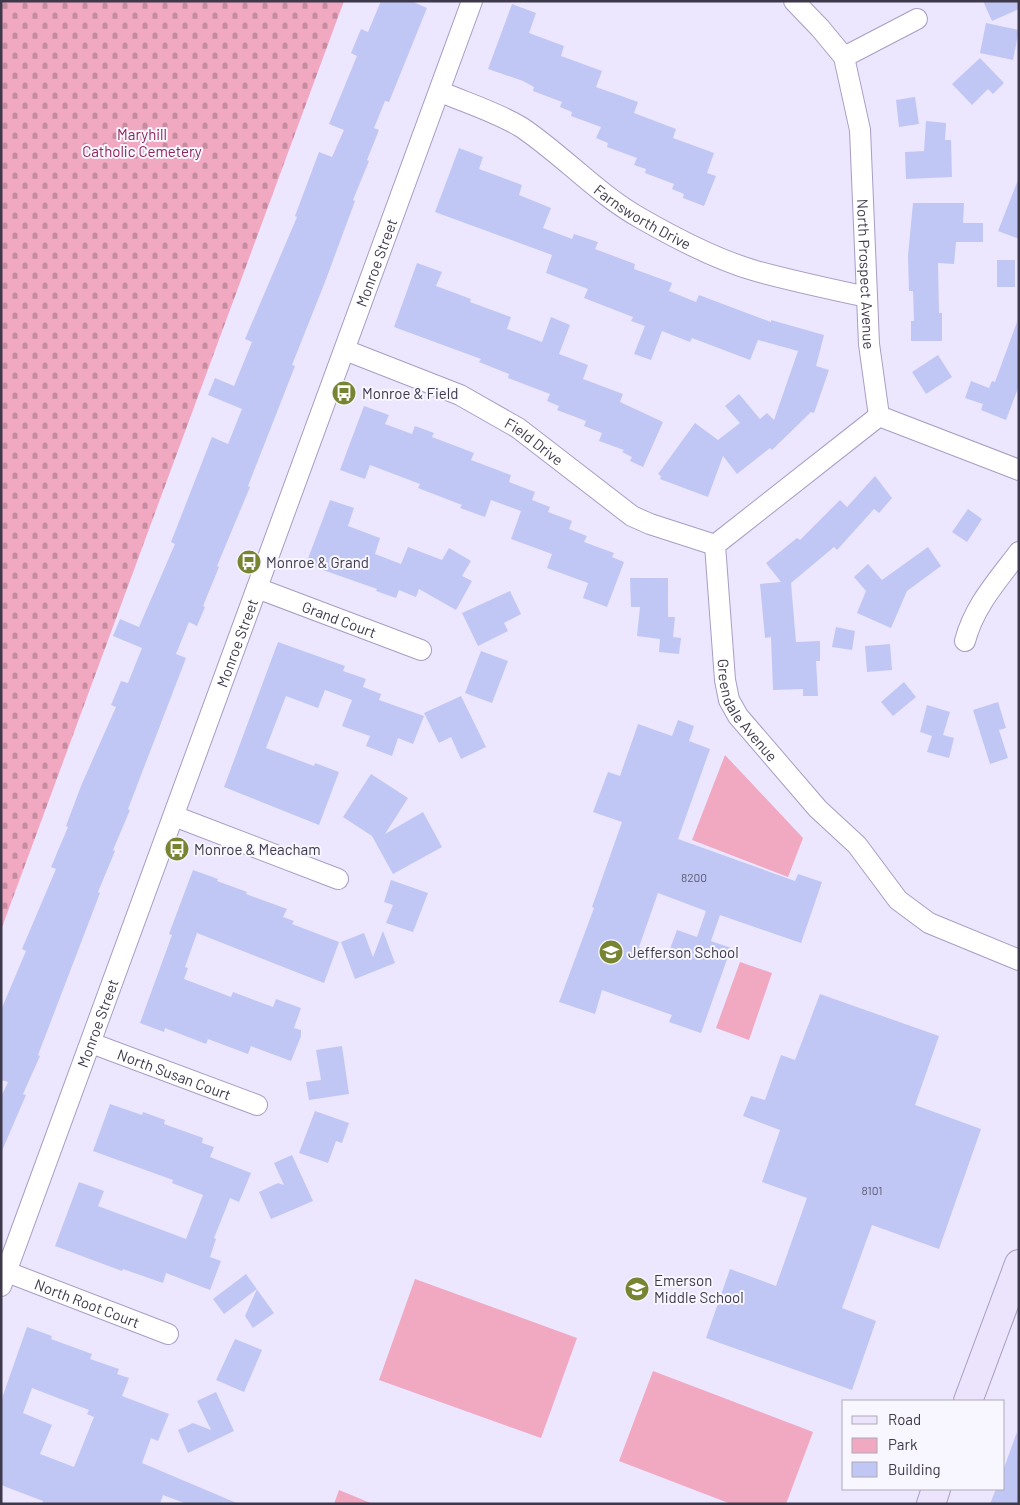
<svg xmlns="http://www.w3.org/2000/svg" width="1020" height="1505" viewBox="0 0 1020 1505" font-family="Barlow,sans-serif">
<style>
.green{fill:#f1a9c1}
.cemetery{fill:url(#cemetery-stones)}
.building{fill:#c0c7f5;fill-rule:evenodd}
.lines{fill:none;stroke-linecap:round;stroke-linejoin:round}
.minor-casing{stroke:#a89dc4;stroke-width:22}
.secondary-casing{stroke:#a89dc4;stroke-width:30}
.minor{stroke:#fff;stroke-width:20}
.secondary{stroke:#ece4fc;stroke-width:28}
.labels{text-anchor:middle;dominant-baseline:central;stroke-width:4;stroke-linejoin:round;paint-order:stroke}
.number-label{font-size:12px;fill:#5e5c75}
.park-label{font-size:15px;fill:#912355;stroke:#f8f6fe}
.street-label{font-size:15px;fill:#3e394a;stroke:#f8f6fe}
.poi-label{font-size:15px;fill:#3e394a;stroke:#f8f6fe;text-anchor:start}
</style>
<defs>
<pattern id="cemetery-stones" width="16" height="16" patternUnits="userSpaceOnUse" patternTransform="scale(1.25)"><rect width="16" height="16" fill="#f1a9c1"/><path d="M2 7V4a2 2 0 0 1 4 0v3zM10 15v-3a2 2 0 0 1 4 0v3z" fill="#c58b9f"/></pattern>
</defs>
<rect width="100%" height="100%" fill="#ece6ff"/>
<!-- green -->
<path class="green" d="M725 755 803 838 788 877 692 840Z
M740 962 772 973 749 1040 716 1028Z
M415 1279 577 1338 541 1438 379 1380Z
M653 1371 813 1432 786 1504H731L619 1461Z
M339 1490 373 1504H334Z"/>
<!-- cemetery -->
<path class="cemetery" d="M1 1H344L1 930Z"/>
<!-- building -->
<path class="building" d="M381 1H411L427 8 389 102 385 101 374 128 379 130 367 160 369 161 353 200 355 201 325 282 292 365 295 366 248 486 250 487 217 566 219 567 203 606 205 607 197 626 189 622 176 654 186 658 128 809 130 810 113 850 115 851 98 892 100 893 38 1055 40 1056 23 1094 26 1095 1 1153V1097L8 1082 1 1080V1010L26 951 22 949 56 869 51 867 68 827 66 826 81 786 116 707 111 705 121 681 128 683 142 648 113 636 120 619 139 627 175 544 171 542 212 437 228 444 242 409 208 395 215 378 234 386 252 342 245 339 297 217 295 216 319 152 332 157 344 130 329 124 357 56 351 53 361 29 368 32Z
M983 1H1019V9L992 21Z
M512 4 536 13 529 33 564 46 561 56 602 71 596 87 638 102 634 113 676 129 673 138 714 153 707 173 716 176 704 206 683 198 684 194 672 189 674 184 645 173 646 169 634 165 637 158 607 147 608 143 596 138 601 127 571 116 572 112 560 107 562 102 533 91 534 87 523 81 488 69Z
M986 23 1019 30 1013 60 980 53Z
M980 58 1004 83 993 94 988 89 972 105 952 84Z
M915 97 919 124 899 127 896 100Z
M926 121 946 123 945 140H951L952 177 906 179 905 152 924 151Z
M459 148 483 157 479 169 522 185 519 195 551 208 543 228 572 239 574 234 598 242 595 249 635 264 634 269 672 283 669 291 696 302 699 295 771 322V320L824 335 816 366 829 370 814 413 811 412 772 450 770 448 737 474 723 456 708 497 660 479 661 476 658 474 695 423 718 440 740 423 725 406 739 394 760 419 767 413 774 420 798 351 758 340 750 360 692 338 690 342 662 331 651 360 634 354 645 326 631 321 633 317 584 298 588 289 546 273 552 255 435 212Z
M1018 180H1019V239L998 231Z
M913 203H964L963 223H983V242H956L954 264 938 263 939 313H942V341H911V321H914L913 291H909L908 256Z
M997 260H1015V287H997Z
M417 263 442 272 436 286 471 299 470 302 511 317 507 329 542 342 551 317 570 325 559 354 588 365 583 379 623 394 620 402 663 422 643 467 630 461 632 457 622 452 624 450 599 441 602 433 584 426 586 421 557 410 559 406 547 401 550 394 508 378 509 374 479 362 481 359 394 327Z
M1017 322 1019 386 1006 420 981 410 983 404 965 398 971 381 989 388 992 381 995 382Z
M938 355 952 377 926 394 912 372Z
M364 406 389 415 385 424 412 434 415 426 434 433 432 437 474 453 471 460 511 475 509 482 535 492 532 500 550 507 548 512 572 521 569 529 587 536 584 542 614 553 612 557 624 562 607 607 583 598 588 583 547 568 552 554 511 539 521 511 491 500 485 517 460 508 462 505 418 488 420 484 370 465 365 479 340 470Z
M875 476 892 498 879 513 874 509 837 550 834 547 791 583 796 642 820 641V661H816L818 696H803V689L773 690 771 637 765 638 760 584 781 582 766 563 797 538 800 540 840 500 847 507Z
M330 500 354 508 348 526 380 538 375 554 401 564 408 547 442 560 449 548 471 561 462 576 472 581 456 610 419 589 416 597 399 590 396 598 376 591 377 589 306 564Z
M968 509 982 519 967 542 952 532Z
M928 547 941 566 907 591 891 628 857 613 866 591 854 577 868 564 882 580Z
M630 578H668V617H675L673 637 681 638 679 654 659 652 660 639 637 636 640 607H631Z
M510 591 521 614 504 623 508 631 478 646 462 613Z
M836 627 855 631 852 650 832 647Z
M278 642 345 666 343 671 366 679 363 687 381 694 379 700 424 716 413 744 398 738 392 756 366 746 370 736 342 726 352 700 325 690 318 708 286 696 266 748 314 766 315 763 339 772 319 825 224 787Z
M890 644 892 670 867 672 865 646Z
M481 651 508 661 492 703 465 693Z
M904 682 916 697 893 716 881 702Z
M461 696 486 747 461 759 451 737 439 743 424 713Z
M998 702 1006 728 999 730 1008 758 990 764 973 710Z
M927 705 950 712 943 735 954 738 949 758 927 752 932 736 920 732Z
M678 720 694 726 689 741 710 749 678 839 795 881 798 874 822 882 801 943 720 915 711 941 731 948 701 1033 669 1022 672 1015 602 990 595 1014 559 1002 594 908 592 907 622 822 593 812 608 772 620 776 638 724 672 736ZM658 893 706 911 697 937 677 930 667 957 639 947Z
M371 774 408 798 385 834 423 812 442 847 393 874 372 836 343 817Z
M193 870 218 879 217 881 247 892 246 894 287 909 283 917 294 921 292 924 339 942 324 983 197 933 185 967 188 968 184 979 231 997 233 992 273 1007 276 999 301 1008 294 1028 301 1030V1036L291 1061 251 1046 248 1054 208 1039 206 1044 165 1028 164 1032 140 1023 172 935 169 934Z
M391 880 428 893 413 932 386 923 393 905 384 902Z
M383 931 395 963 355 979 341 942 364 933 373 957Z
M820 994 939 1036 915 1105 981 1129 939 1249 872 1225 842 1308 876 1321 852 1390 706 1338 730 1269 776 1286 807 1198 762 1182 780 1130 743 1116 751 1096 765 1100 781 1055 795 1060Z
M342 1046 349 1094 309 1100 306 1082 321 1080 316 1050Z
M110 1104 142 1115 143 1112 165 1120 164 1124 203 1138 202 1143 214 1147 210 1157 251 1173 239 1202 230 1198 214 1238 216 1239 210 1257 221 1261 210 1290 166 1273 163 1283 123 1269 122 1271 55 1246 79 1182 104 1191 98 1206 186 1239 203 1195 172 1183 173 1180 93 1151Z
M315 1111 349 1123 342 1143 336 1141 328 1163 299 1153Z
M292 1155 313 1201 271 1219 259 1192 278 1183 284 1185 274 1163Z
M246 1274 274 1313 253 1328 245 1316 257 1289 224 1314 213 1299Z
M27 1327 52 1336 51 1339 92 1354 90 1359 119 1369 117 1374 129 1378 122 1396 169 1414 158 1441 151 1438 142 1463 239 1504H187L163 1495 160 1504H42L43 1501 1 1485V1401ZM32 1388 89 1410 87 1414 94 1417 74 1467 40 1454 52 1425 23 1413Z
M235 1339 262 1350 244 1392 216 1380Z
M216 1392 234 1431 188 1453 178 1430 193 1423 211 1430 197 1401Z
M1017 1432 1019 1504H990L996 1489H1004V1468Z"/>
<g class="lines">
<defs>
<g id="minor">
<path id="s1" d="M794 1 820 28 844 57 860 130 869 344 879 416"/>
<path d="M844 57 917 19"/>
<path id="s2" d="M441 92C467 103 496 112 521 127 563 155 597 194 642 219 677 239 717 260 756 271 792 281 830 289 867 297"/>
<path id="s3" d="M345 350 460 395 518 428 632 516 650 524 715 545"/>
<path id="s4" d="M879 416 715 545 725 680 729 700 738 716 818 809 857 845 898 900 929 923 1019 960"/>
<path d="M879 416 1019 470"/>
<path id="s5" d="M257 588 421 650"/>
<path d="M965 641C974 606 998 580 1019 552"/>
<path d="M174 816 338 879"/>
<path id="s6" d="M91 1043 257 1105"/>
<path id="s7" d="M7 1272 168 1334"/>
<path id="s8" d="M1 1286 472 1"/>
</g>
<path id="secondary" d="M968 1401 1019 1264
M931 1504 936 1489"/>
</defs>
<!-- minor casing -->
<use href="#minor" class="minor-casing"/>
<!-- secondary casing -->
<use href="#secondary" class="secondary-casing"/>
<!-- minor -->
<use href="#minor" class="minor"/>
<!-- secondary -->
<use href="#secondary" class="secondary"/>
</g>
<!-- icons -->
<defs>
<symbol id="bus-disc" viewBox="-11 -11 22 22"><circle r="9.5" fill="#778432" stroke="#f8f6fe"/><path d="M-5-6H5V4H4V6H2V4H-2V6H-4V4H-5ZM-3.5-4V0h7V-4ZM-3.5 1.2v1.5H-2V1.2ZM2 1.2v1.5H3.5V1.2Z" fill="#fff"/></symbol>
<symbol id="school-disc" viewBox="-11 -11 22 22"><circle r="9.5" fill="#778432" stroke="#f8f6fe"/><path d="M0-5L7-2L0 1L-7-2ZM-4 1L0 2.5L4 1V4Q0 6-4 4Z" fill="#fff"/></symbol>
</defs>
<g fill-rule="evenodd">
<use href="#bus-disc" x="330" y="379" width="28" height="28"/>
<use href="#bus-disc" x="235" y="548" width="28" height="28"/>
<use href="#bus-disc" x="163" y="835" width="28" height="28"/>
<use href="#school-disc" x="597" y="938" width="28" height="28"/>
<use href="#school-disc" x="623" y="1275" width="28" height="28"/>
</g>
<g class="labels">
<!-- number labels -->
<g class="number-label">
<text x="694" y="877">8200</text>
<text x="872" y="1190">8101</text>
</g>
<!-- park labels -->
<g class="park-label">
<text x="142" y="134">Maryhill<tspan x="142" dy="17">Catholic Cemetery</tspan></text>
</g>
<!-- street labels -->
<g class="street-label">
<text stroke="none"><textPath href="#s2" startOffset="239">Farnsworth Drive</textPath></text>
<text stroke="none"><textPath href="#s8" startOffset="1090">Monroe Street</textPath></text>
<text stroke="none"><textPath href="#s1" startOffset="294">North Prospect Avenue</textPath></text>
<text stroke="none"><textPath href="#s3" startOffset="211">Field Drive</textPath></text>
<text stroke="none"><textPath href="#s5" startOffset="88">Grand Court</textPath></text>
<text stroke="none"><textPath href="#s8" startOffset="685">Monroe Street</textPath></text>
<text stroke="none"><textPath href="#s4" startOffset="381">Greendale Avenue</textPath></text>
<text stroke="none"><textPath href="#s8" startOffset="280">Monroe Street</textPath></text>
<text stroke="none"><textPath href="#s6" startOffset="89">North Susan Court</textPath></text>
<text stroke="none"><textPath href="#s7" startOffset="86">North Root Court</textPath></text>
</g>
<!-- poi labels -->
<g class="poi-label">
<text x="362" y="393">Monroe &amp; Field</text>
<text x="266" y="562">Monroe &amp; Grand</text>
<text x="194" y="849">Monroe &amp; Meacham</text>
<text x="628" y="952">Jefferson School</text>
<text x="654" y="1280">Emerson<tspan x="654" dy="17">Middle School</tspan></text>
</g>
</g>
<!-- border -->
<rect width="1020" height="1505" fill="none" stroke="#3e394a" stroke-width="5"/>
<!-- legend -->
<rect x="842" y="1400" width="162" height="90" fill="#f8f6fe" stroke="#aeaab6"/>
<rect x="852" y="1416" width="25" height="8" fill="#ece4fc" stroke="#aeaab6"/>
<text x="888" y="1425" font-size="15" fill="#3e394a">Road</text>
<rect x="852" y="1438" width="25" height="15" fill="#f1a9c1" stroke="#aeaab6"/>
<text x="888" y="1450" font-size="15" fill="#3e394a">Park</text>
<rect x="852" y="1462" width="25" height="15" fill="#c0c7f5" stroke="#aeaab6"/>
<text x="888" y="1475" font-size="15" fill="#3e394a">Building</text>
</svg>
